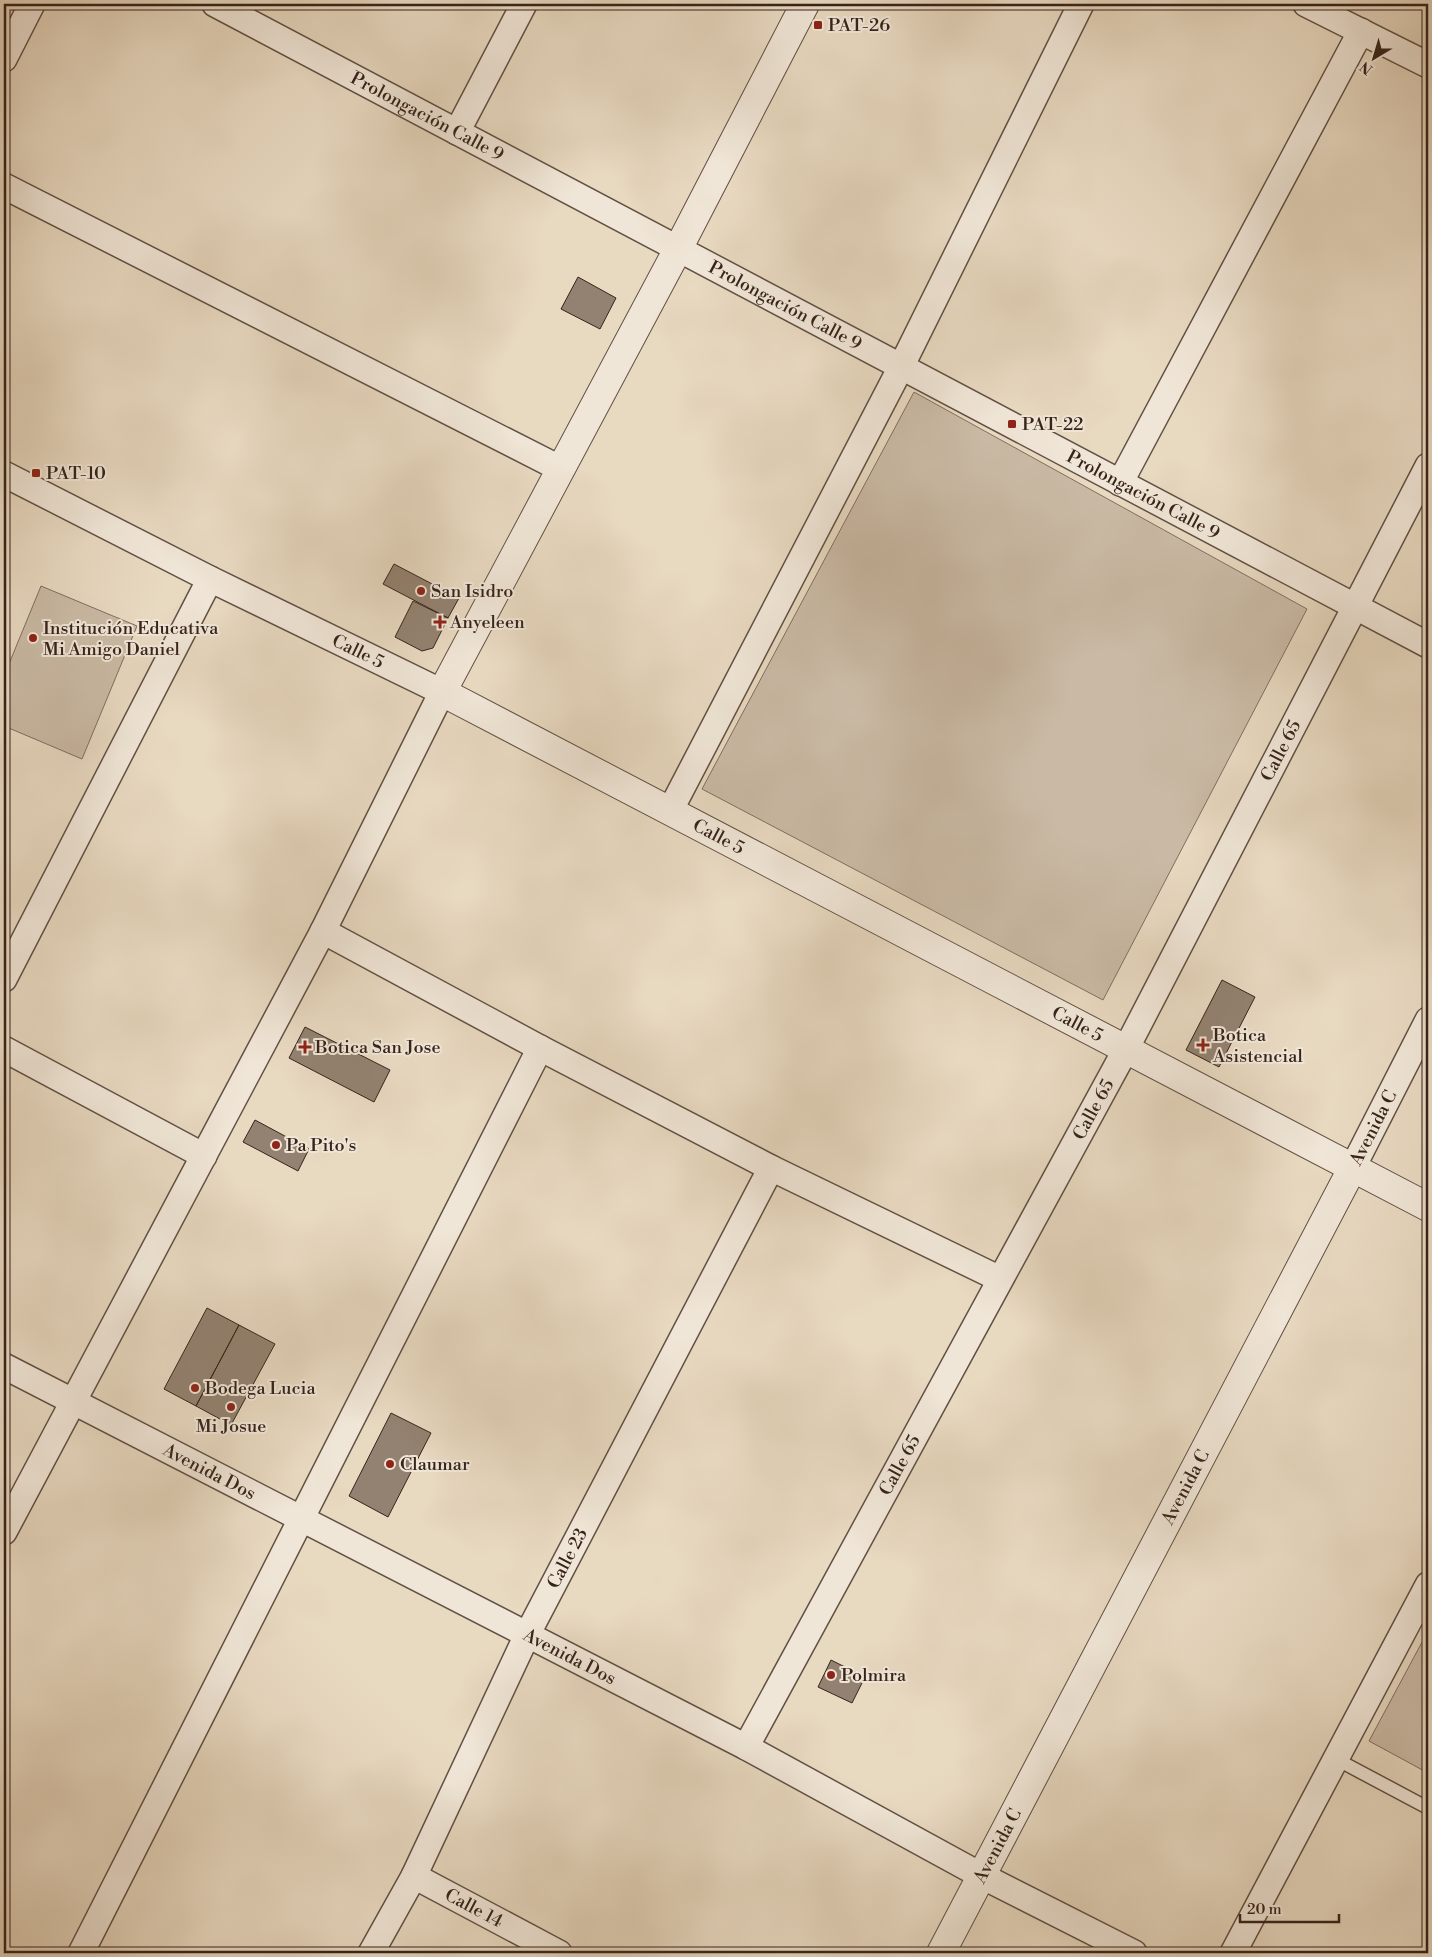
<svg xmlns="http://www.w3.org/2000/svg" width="1432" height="1957" viewBox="0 0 1432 1957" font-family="'Libre Bodoni',serif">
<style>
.green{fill:#cabaa5;stroke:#806e60}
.building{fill:#938271;stroke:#36231b}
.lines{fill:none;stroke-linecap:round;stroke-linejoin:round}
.service-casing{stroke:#625044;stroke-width:15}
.minor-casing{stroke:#625044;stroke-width:28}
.tertiary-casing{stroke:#625044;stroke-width:30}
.service{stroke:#f0e6d7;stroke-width:12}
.minor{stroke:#f0e6d7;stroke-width:25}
.tertiary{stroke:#f0e6d7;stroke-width:28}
.poi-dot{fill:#8f2418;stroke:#f0e6d7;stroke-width:2}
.labels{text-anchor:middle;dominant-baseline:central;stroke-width:4;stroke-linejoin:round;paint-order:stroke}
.poi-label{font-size:18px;fill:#36231b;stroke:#f0e6d7;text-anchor:start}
.street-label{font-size:18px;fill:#36231b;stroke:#f0e6d7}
</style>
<rect width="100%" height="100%" fill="#e8d9c1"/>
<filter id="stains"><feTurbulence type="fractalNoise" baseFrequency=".004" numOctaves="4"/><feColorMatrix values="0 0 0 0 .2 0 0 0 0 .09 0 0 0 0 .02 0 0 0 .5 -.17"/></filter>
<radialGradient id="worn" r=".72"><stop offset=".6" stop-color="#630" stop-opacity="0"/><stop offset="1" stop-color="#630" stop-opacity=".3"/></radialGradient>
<!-- green -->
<path class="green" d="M914 392 1307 609 1103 1000 702 789Z
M41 586 137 626 82 759 4 726V676Z
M1428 1631V1773L1369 1741Z"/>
<!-- building -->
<path class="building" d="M578 277 616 298 600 329 561 309Z
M394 564 459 598 448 618 383 584Z
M413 601 448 618 433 648 422 651 395 637Z
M1222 980 1255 997 1219 1067 1186 1050Z
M305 1027 390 1070 374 1102 289 1058Z
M255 1120 309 1149 298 1171 243 1142Z
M207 1308 239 1325 196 1406 164 1389Z
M239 1325 275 1344 231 1425 196 1406Z
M391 1413 431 1433 388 1517 349 1496Z
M831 1660 865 1677 852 1703 818 1687Z"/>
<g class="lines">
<defs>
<path id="service" d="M1336 1759 1428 1808"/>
<g id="minor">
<path id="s1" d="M215 4 1428 645"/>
<path d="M1306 4 1428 65"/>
<path d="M4 59 32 4"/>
<path d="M457 132 524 4"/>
<path d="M4 186 561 469"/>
<path id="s2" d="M4 474 210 579 442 692 323 931 4 1532"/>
<path d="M1120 483 1361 31"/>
<path d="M670 811 901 367 1081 4"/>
<path d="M323 931 540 1048 771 1168 1000 1279"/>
<path d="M4 979 210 579"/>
<path d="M4 1049 204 1156"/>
<path id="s3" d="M1353 1167 1428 1020"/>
<path id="s4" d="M4 1366 746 1747 982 1876 1134 1953"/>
<path id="s5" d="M746 1747 1126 1049 1428 466"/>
<path id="s6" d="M414 1876 559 1953"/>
<path d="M81 1953 540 1048"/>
<path id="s7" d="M371 1953 414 1876 527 1635 771 1168"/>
<path d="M1233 1953 1428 1585"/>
</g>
<g id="tertiary">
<path id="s8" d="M805 4 678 249 442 692 1428 1207"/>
<path id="s9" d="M941 1953 1353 1167"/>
</g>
</defs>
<!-- service casing -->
<use href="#service" class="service-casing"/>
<!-- minor casing -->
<use href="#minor" class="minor-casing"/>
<!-- tertiary casing -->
<use href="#tertiary" class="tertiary-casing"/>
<!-- service -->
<use href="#service" class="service"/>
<!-- minor -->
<use href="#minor" class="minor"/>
<!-- tertiary -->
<use href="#tertiary" class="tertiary"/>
</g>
<!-- markers -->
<g class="poi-dot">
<rect x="813" y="20" width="10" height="10" rx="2.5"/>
<rect x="1007" y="419" width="10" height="10" rx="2.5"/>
<rect x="31" y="468" width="10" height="10" rx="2.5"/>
<circle cx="421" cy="591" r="5"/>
<path d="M437.5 614.5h5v5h5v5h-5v5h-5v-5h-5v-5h5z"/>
<circle cx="33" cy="638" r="5"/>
<path d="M1200.5 1037.5h5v5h5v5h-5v5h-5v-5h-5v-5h5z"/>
<path d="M302.5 1039.5h5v5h5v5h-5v5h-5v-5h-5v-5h5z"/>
<circle cx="276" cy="1145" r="5"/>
<circle cx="195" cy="1388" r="5"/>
<circle cx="231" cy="1407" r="5"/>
<circle cx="390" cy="1464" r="5"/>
<circle cx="831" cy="1675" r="5"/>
</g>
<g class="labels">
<!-- poi labels -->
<g class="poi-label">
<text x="828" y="25">PAT-26</text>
<text x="1022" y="424">PAT-22</text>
<text x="46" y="473">PAT-10</text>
<text x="431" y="591">San Isidro</text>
<text x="450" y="622">Anyeleen</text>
<text x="43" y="628">Institución Educativa<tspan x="43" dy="21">Mi Amigo Daniel</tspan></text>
<text x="1213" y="1035">Botica<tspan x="1213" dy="21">Asistencial</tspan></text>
<text x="315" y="1047">Botica San Jose</text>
<text x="286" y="1145">Pa Pito's</text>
<text x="205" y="1388">Bodega Lucia</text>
<text x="231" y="1426" text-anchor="middle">Mi Josue</text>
<text x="400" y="1464">Claumar</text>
<text x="841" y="1675">Polmira</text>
</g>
<!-- street labels -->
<g class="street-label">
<text stroke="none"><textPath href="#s1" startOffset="240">Prolongación Calle 9</textPath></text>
<text stroke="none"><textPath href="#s1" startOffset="645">Prolongación Calle 9</textPath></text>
<text stroke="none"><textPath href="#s1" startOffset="1050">Prolongación Calle 9</textPath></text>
<text stroke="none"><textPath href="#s2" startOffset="396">Calle 5</textPath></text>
<text stroke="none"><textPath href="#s5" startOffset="1131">Calle 65</textPath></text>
<text stroke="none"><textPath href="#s8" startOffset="1090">Calle 5</textPath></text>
<text stroke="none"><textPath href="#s8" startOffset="1495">Calle 5</textPath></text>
<text stroke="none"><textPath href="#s5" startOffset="726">Calle 65</textPath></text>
<text stroke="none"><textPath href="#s3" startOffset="44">Avenida C</textPath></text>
<text stroke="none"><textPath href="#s5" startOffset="321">Calle 65</textPath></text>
<text stroke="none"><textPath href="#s4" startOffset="231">Avenida Dos</textPath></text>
<text stroke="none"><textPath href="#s9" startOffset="526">Avenida C</textPath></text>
<text stroke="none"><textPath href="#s7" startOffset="441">Calle 23</textPath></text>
<text stroke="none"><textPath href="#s4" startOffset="636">Avenida Dos</textPath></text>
<text stroke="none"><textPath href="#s9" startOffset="121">Avenida C</textPath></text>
<text stroke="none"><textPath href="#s6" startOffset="68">Calle 14</textPath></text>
</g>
</g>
<!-- margin -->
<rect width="1432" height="1957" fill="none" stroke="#e8d9c1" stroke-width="20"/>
<rect x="5" y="5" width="1422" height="1947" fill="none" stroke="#36231b" stroke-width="2.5"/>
<rect x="10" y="10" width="1412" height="1937" fill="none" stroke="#36231b"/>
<!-- north arrow -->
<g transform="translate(1374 58) rotate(218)" stroke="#f0e6d7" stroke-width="4" paint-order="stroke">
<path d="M0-4L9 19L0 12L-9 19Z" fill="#36231b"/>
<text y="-8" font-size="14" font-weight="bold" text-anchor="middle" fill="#36231b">N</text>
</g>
<!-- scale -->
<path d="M1240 1914v8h99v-8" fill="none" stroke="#36231b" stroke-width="2.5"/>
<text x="1247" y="1914" font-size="15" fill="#36231b" stroke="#f0e6d7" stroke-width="4" paint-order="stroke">20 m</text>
<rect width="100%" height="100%" filter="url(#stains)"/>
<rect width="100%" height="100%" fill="url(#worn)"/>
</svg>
